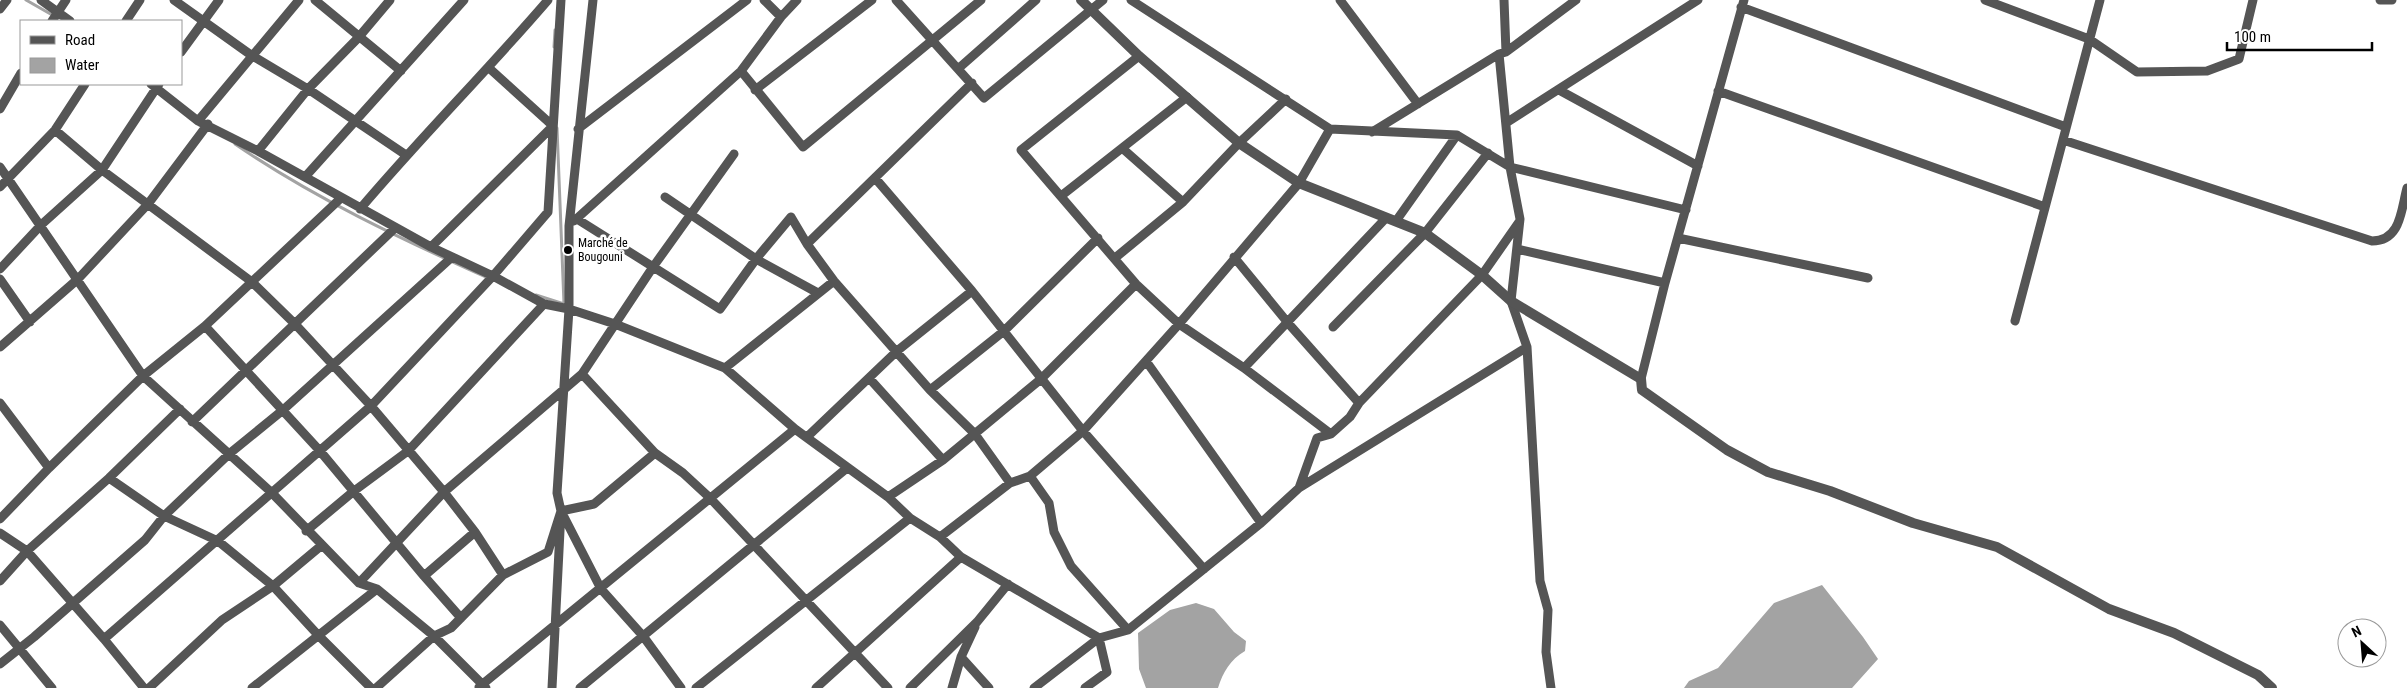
<svg xmlns="http://www.w3.org/2000/svg" width="2407" height="688" viewBox="0 0 2407 688" font-family="'Roboto Condensed',sans-serif">
<style>
.water{fill:#a3a3a3}
.lines{fill:none;stroke-linecap:round;stroke-linejoin:round}
.stream{stroke:#a3a3a3;stroke-width:3}
.minor{stroke:#555;stroke-width:9}
.tertiary{stroke:#555;stroke-width:10}
.poi-dot{fill:#000;stroke:#fff;stroke-width:2}
.labels{text-anchor:middle;dominant-baseline:central;stroke-width:5;stroke-linejoin:round;paint-order:stroke}
.poi-label{font-size:12px;fill:#000;stroke:#fff;text-anchor:start}
</style>
<rect width="100%" height="100%" fill="#fff"/>
<!-- water -->
<path class="water" d="M1822 585 1863 637 1878 659 1852 688H1684L1689 681 1718 668 1774 603Z
M1196 603 1214 609 1234 632 1246 641 1245 651C1230 660 1223 672 1218 688H1146L1139 669 1138 633 1170 610Z"/>
<g class="lines">
<!-- stream -->
<path class="stream" d="M26 0 54 16
M554 47 555 30
M235 144C314 198 401 239 488 278
M536 295 564 304 557 128"/>
<!-- minor -->
<path class="minor" d="M41 0 70 21
M174 0 251 55 308 89 406 155
M315 0 401 71
M764 0 781 17
M896 0 984 98 1103 0
M1131 0 1330 129 1457 135 1510 167 1686 210
M1340 0 1418 104
M1504 0 1506 52 1499 54 1510 167 1520 219 1511 301 1527 347 1540 581 1548 610 1546 652 1551 688
M1985 0 2089 39 2137 72 2207 71 2239 59 2253 0
M2380 0H2392
M1741 7 2066 127
M0 9 7 0
M52 21 66 0
M126 21 140 0
M181 52 219 0
M1506 52 1576 0
M959 68 1036 0
M741 71 803 147 981 0
M151 84 198 121 258 151 431 247 493 276 544 304 569 309 615 324 725 368 795 429 888 497 910 518 940 537 961 557 1099 638 1107 672 1085 688
M755 90 872 0
M1559 90 1698 166
M1718 91 2045 207
M0 109 21 73
M198 121 299 0
M1506 123 1698 0
M578 129 747 0
M55 130 102 170 252 282 295 324 371 406 444 492 475 532 503 575
M1372 132 1499 54
M2063 140 2372 241C2401 241 2401 210 2407 188
M1122 148 1183 202
M258 151 308 89 358 38 390 0
M0 167 143 376 271 492 359 583 377 589 434 636 486 688
M305 177 464 0
M875 178 972 291 1083 431 1204 569
M0 187 55 130 85 84
M1061 196 1187 97
M665 197 756 259 818 293
M360 209C421 137 487 71 548 0
M577 219 720 309 756 259 791 217 807 244 834 281 930 390 975 434 1010 483
M574 221 741 71 781 17 797 0
M1396 221 1457 135
M1678 238 1868 278
M807 244 972 83
M431 247 553 126 489 68
M1517 249 1665 283
M1234 257 1288 323 1359 403
M1115 258 1183 202 1239 143 1286 99
M0 269 41 225 102 170 159 84
M0 279 30 322
M2015 321 2100 0
M205 326 320 451 424 576 461 618
M1333 327 1425 233 1488 153
M0 347 78 279 148 204 208 124
M1146 361 1261 523
M725 368 834 281
M1244 368 1386 218
M582 374 655 453 683 473 710 498 888 688
M869 378 943 460
M1641 379 1665 283 1744 0
M930 390 1004 331 1098 238
M0 403 49 468
M192 422 395 228
M1331 434 1350 417 1359 403 1482 275 1519 222
M807 437 897 351 972 291
M1030 476 1049 503 1054 532 1071 566 1128 630
M109 478 164 516 218 541 273 586 318 635 371 688
M1299 488 1527 347
M888 497 943 460 1041 379 1136 284
M561 511 601 589 643 636 681 688
M0 519 49 468 143 376 205 326 341 198
M306 531 354 491 408 451 544 304
M0 533 27 551 104 639 144 688
M940 537 1010 483 1030 476 1083 431 1179 324 1299 183 1330 129
M424 576 475 532
M0 581 27 551 109 478 180 409
M359 583 444 492 582 374 653 267 734 154
M0 625 52 688
M104 639 371 406 493 276 548 212 561 0
M961 657 989 688
M0 664 34 637 145 540 164 516 229 454 283 410 451 258
M479 687 795 429
M149 688 222 620 273 586 322 545
M252 688 377 589
M376 688 434 636 451 628 503 575 548 552 561 511 594 504 655 453
M552 688 561 511 557 493 569 309V226L593 0
M580 688 847 468
M696 688 910 518
M816 688 961 557
M910 688 977 622 1008 584
M952 688 961 657 975 627
M1034 688 1099 638 1128 630 1261 523 1299 488 1317 438 1331 434 1244 368 1179 324 1136 284 1021 150 1139 56"/>
<!-- tertiary -->
<path class="tertiary" d="M1081 0 1139 56 1239 143 1299 183 1425 233 1482 275 1511 301 1641 379 1642 390 1727 450 1768 472 1830 491 1913 523 1997 547 2109 609 2174 633 2258 675 2272 688"/>
</g>
<!-- markers -->
<circle class="poi-dot" cx="568" cy="250" r="5"/>
<g class="labels">
<!-- poi labels -->
<g class="poi-label">
<text x="578" y="243">Marché de<tspan x="578" dy="14">Bougouni</tspan></text>
</g>
</g>
<!-- legend -->
<rect x="20" y="20" width="162" height="65" fill="#ffffff" stroke="#999999"/>
<rect x="30" y="36" width="25" height="8" fill="#555555" stroke="#999999"/>
<text x="65" y="45" font-size="15" fill="#000000">Road</text>
<rect x="30" y="58" width="25" height="15" fill="#a3a3a3" stroke="#999999"/>
<text x="65" y="70" font-size="15" fill="#000000">Water</text>
<!-- north arrow -->
<g transform="translate(2362 643) rotate(334)"><circle r="24" fill="#ffffff" stroke="#999999"/>
<path d="M0-4L9 19L0 12L-9 19Z" fill="#000000"/>
<text y="-8" font-size="14" font-weight="bold" text-anchor="middle" fill="#000000">N</text>
</g>
<!-- scale -->
<path d="M2227 42v8h145v-8" fill="none" stroke="#000000" stroke-width="2.5"/>
<text x="2234" y="42" font-size="15" fill="#000000" stroke="#ffffff" stroke-width="4" paint-order="stroke">100 m</text>
</svg>
